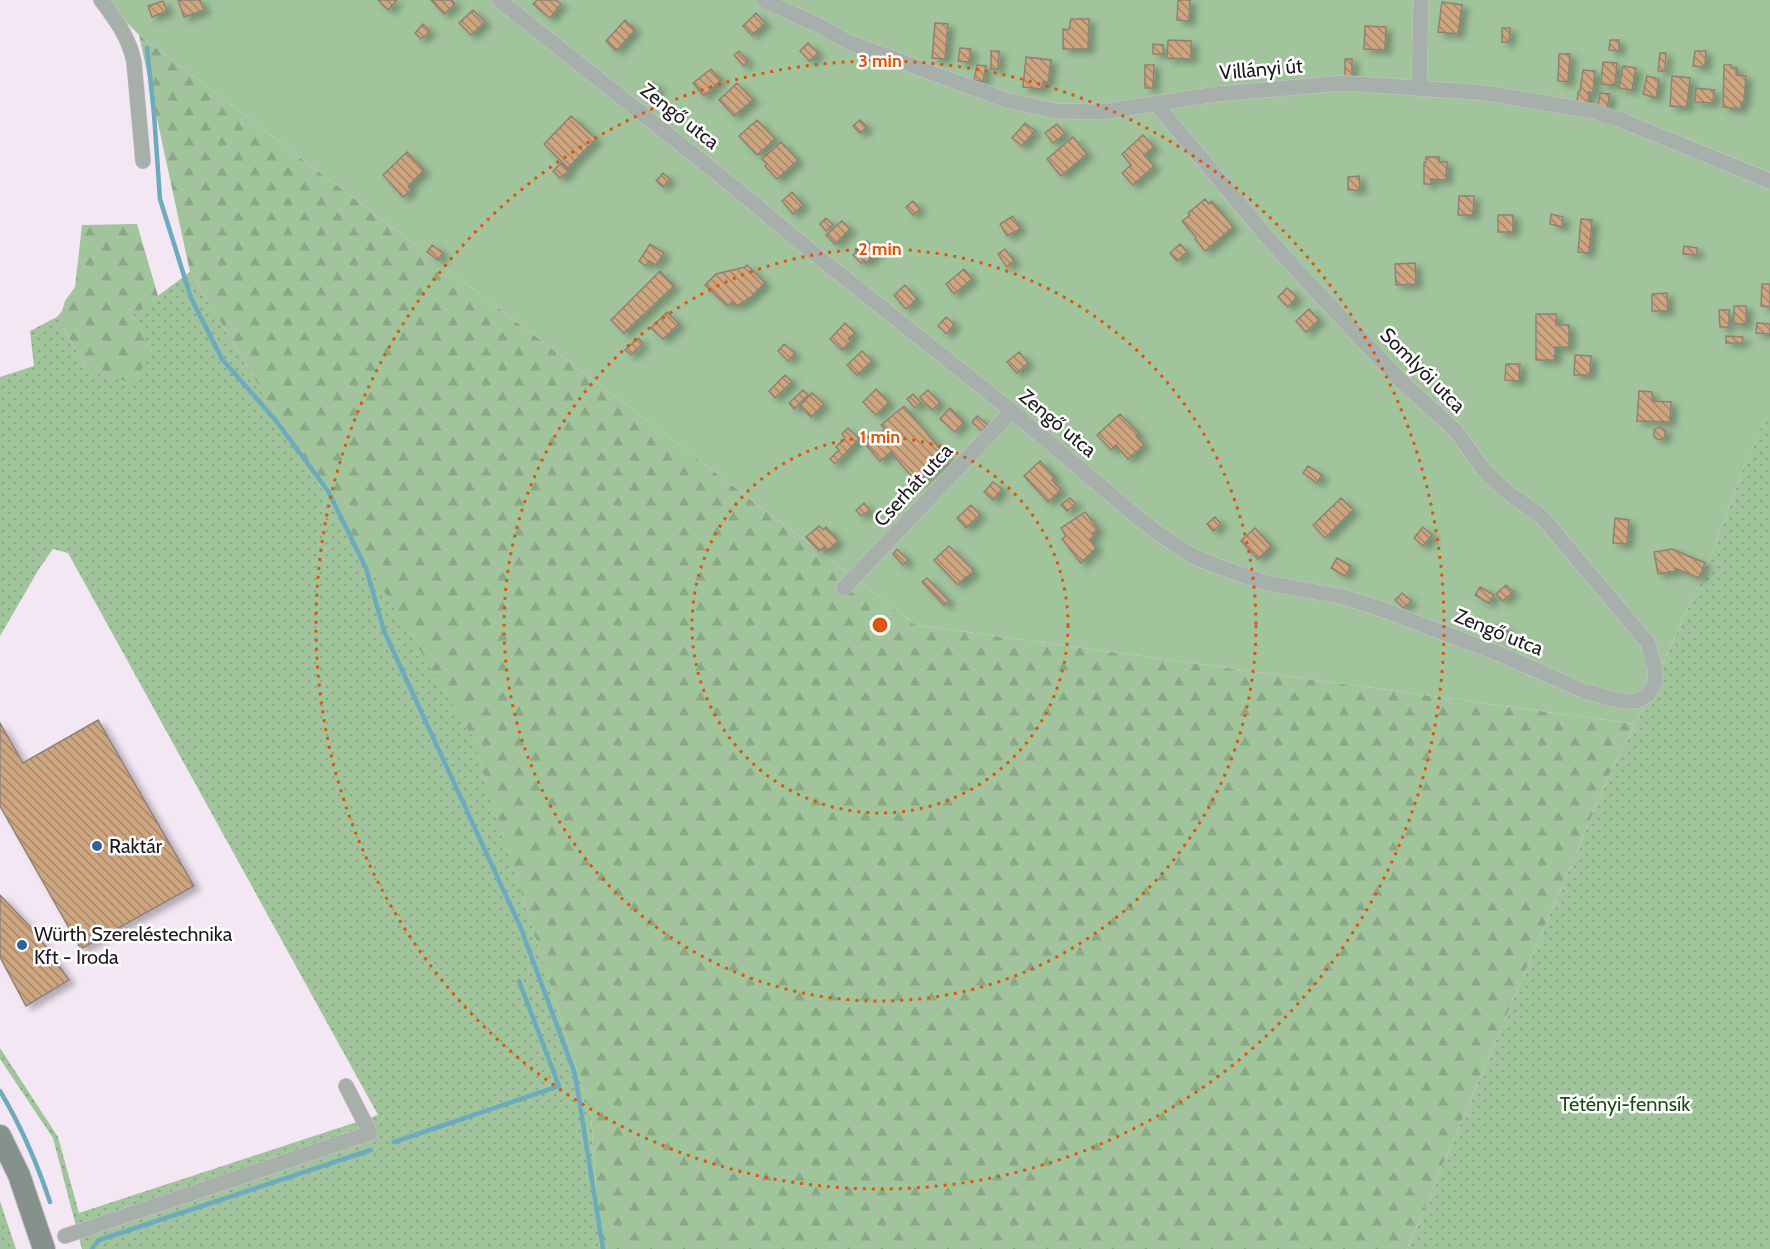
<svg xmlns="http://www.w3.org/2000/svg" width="1770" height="1249" viewBox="0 0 1770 1249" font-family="Cabin,sans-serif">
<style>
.grass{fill:url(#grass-dots)}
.forest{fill:url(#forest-firs)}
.garden{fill:#a1c49c}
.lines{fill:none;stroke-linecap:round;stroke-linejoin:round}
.stream{stroke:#6caabd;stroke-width:4.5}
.building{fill:url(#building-back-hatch);stroke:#8e8277;stroke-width:1.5;filter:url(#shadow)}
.minor-casing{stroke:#cdc2cd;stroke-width:16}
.secondary-casing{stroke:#cdc2cd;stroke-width:24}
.minor{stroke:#a7afab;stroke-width:15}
.secondary{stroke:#86918c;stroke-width:22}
.ring{fill:none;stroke:#de560d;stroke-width:3;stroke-dasharray:3 6}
.poi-dot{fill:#2a649b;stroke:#fff;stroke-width:2}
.labels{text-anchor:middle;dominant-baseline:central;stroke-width:5;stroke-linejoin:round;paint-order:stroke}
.street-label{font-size:20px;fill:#1e191e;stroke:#fff}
.poi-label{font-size:20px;fill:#1e191e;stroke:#fff;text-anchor:start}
.park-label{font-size:20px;fill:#1c4c16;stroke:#fff}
.centre{fill:#de560d;stroke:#fff;stroke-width:3}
.ring-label{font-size:18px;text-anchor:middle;font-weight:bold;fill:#de560d;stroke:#fff;stroke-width:5;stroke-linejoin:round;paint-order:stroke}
</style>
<defs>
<pattern id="grass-dots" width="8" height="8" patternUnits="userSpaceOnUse" patternTransform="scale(1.5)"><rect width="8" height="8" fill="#a1c49c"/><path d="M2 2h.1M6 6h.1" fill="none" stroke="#8aa886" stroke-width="1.8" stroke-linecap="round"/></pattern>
<pattern id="forest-firs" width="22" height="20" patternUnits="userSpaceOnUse" patternTransform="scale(1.5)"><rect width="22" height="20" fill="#a1c49c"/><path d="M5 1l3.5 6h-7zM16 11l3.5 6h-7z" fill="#8aa886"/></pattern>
<pattern id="building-back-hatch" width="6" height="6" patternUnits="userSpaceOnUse" patternTransform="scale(1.5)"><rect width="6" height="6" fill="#cda680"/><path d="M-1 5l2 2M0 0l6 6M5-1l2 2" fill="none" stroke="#a68668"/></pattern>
<filter id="shadow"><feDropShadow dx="6" dy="4" stdDeviation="3" flood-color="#0004"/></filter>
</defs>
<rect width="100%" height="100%" fill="#f4e7f4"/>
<!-- grass -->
<path class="grass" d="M190 272 472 735 591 1115 600 1249H82L53 1138 0 1059V1048L58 1137 79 1213 378 1115 68 553 53 549 39 569 0 636V377L34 366 30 331 57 317 86 367 152 352 132 315Z
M1768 411 1770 412V1249H1407L1610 773 1635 724 1708 564 1744 466Z
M0 1201 16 1249H0Z"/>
<!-- forest -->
<path class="forest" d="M139 35 916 625 1635 724 1610 773 1407 1249H600L591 1115 472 736 190 272Z
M137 224 158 296 133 315 152 352 133 384 86 367 57 317 62 311 65 301 75 287 82 225Z"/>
<!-- garden -->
<path class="garden" d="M104 0H1770V412H1768L1744 466 1708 564 1635 724 916 625 139 35Z"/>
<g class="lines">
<!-- stream -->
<path class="stream" d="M147 48 154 114 160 199 191 298 222 359 277 422 328 491 366 568 384 631 520 926 575 1074 603 1249
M0 1091C21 1126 37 1163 50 1202
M394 1142 559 1086 519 981
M92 1249 99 1240 371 1150"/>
</g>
<!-- building -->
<path class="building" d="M178 0H200L204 10 184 17Z
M378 0H397L388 10Z
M431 0H452L455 4 444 14Z
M537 0H556L561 4 550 18 533 4Z
M1178 0H1190L1189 21 1177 20Z
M163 1 167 11 152 17 148 6Z
M1442 2 1462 5 1458 34 1438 32Z
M473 10 485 22 471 35 459 23Z
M756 13 765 23 752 35 743 26Z
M1071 19H1089L1088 49H1063V29L1069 30Z
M625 20 635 30 616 51 606 41Z
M935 23 948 24 945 59 932 58Z
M423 24 430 31 421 39 415 33Z
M1365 26 1386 27 1385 50 1364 49Z
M1502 28H1510L1509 42H1502Z
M1168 40 1191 41V59L1167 58Z
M1610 40H1619V51L1609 50Z
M808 43 818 53 810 61 800 51Z
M1153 44 1163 45V54H1153Z
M960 48 971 49 969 62 958 61Z
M739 51 748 61 744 66 734 55Z
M991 51H999L998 69H991Z
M1695 51H1706L1705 67 1693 66Z
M1660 53H1666L1665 71H1658Z
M1559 54H1570L1568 82 1558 81Z
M1026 57 1051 60 1048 82H1043L1042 89 1023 87Z
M1345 59H1352V76H1345Z
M1603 62 1617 63 1615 85 1601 84Z
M977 65 986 66 983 82 974 80Z
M1145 65H1154L1153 88H1145Z
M1724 65H1731V68H1737L1736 75 1746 76 1744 102H1741V109L1723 107Z
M1623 66 1636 68 1632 90 1619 88Z
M711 69 721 80 704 96 693 83Z
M1583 70 1595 71 1593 93 1589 92 1588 104 1577 103 1578 92 1580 91Z
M1647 76 1659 79 1656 98 1643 94Z
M1672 76 1690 78 1687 107 1670 106Z
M653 82 659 89 650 98 643 91Z
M737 83 753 100 734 116 719 100Z
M1696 88 1714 90 1713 103 1695 102Z
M1600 93 1610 94 1607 108 1598 106Z
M571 116 596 139 568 168 544 144Z
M757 120 775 139 757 155 739 136Z
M860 120 867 127 860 133 853 126Z
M1025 123 1035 131 1022 146 1012 138Z
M1057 124 1065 134 1053 143 1045 133Z
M1143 135 1154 147 1144 155 1154 166 1133 185 1122 173 1131 165 1122 154Z
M1073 137 1087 154 1061 176 1047 159Z
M781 142 798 160 777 179 765 166 767 164 762 159Z
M407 152 424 170 408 186 411 190 403 197 383 175Z
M1426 157H1439V162H1447L1446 180 1431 179V184H1424V162H1426Z
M561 163 569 171 560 178 553 171Z
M663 173 670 179 663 187 656 181Z
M1359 176 1360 190H1348V177Z
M792 192 803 205 793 214 782 201Z
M1459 196H1474L1473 215H1458Z
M1205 199 1209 204 1212 201 1233 227 1205 251 1195 239 1196 237 1182 221 1190 215 1188 213Z
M913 201 920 209 913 215 906 207Z
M1551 214 1563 217 1562 227 1550 224Z
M1498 215H1513V232H1498Z
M1013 216 1020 229 1007 236 1000 224Z
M826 218 833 225 826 231 820 224Z
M1581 219 1592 220 1589 253 1578 252Z
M842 221 850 229 835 244 826 235Z
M867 241 877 252 866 263 864 260 861 263 853 255Z
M650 244 664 253 656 265 649 261 646 266 639 261Z
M1180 244 1187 252 1177 261 1170 253Z
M432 245 443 253 438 260 427 252Z
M1684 246 1697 248V255L1683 254Z
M1005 249 1014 261 1007 267 998 254Z
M1415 263 1416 284 1396 285 1395 264Z
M747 265 765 283 751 297 737 306 732 302 727 306 705 285 716 274 745 267Z
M964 269 972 279 954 294 946 284Z
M660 271 674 286 624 333 611 320Z
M1762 284H1770V307L1761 306Z
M905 285 917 299 906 309 894 295Z
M1287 288 1297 297 1288 307 1278 297Z
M1667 293 1668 311H1652V294Z
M1734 306H1746V324H1734Z
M1309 309 1319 320 1306 332 1296 321Z
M1719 310H1729V327H1720Z
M667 312 679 324 663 339 651 328Z
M1536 314H1556V325H1569V347H1555V360H1536Z
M946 317 954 324 947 334 938 326Z
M845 323 855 333 848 339 851 341 842 350 830 339Z
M1757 323 1770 324V334L1756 333Z
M1726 336 1743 337 1742 343H1726Z
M638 338 643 343 631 355 625 350Z
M784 344 795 353 788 361 778 351Z
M862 351 872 361 857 375 847 365Z
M1019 352 1028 363 1017 373 1007 362Z
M1575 355 1591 356 1590 375H1574Z
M1506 364H1520L1519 381 1505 380Z
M785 375 792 382 775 398 769 391Z
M876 389 889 402 876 415 863 402Z
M803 390 808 395 794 409 789 403Z
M928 390 940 403 932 410 920 397Z
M1639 391 1652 392V401L1671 402 1670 422 1637 421Z
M812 393 824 404 811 417 800 406Z
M913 394 921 403 915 408 907 399Z
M904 406 947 457 917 483 891 452 880 461 866 445 885 429 881 425Z
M950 408 964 422 955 432 940 419Z
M1120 414 1139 434 1136 436 1144 445 1128 459 1116 445 1111 450 1097 435Z
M977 416 988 425 982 431 972 422Z
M1659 427 1665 430V437L1659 440 1654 437V430Z
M848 428 859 439 835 464 830 459 839 450 836 447 845 438 842 434Z
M1067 429 1075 437 1069 443 1061 435Z
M1040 461 1055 477 1052 480 1061 490 1048 502 1024 476Z
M1308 466 1322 475 1317 483 1303 473Z
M993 482 1002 489 993 500 984 492Z
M1070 498 1076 504 1067 511 1061 505Z
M1341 498 1353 510 1325 538 1313 525Z
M864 503 870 510 861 516 856 510Z
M971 505 980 515 966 528 957 518Z
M1085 512 1098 529 1093 533 1095 535 1090 539 1096 548 1081 563 1062 539 1066 536 1061 528Z
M1215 517 1221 524 1213 531 1207 524Z
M1615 518 1629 520 1627 544 1613 543Z
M819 526 823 530 826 527 838 541 827 551 824 547 819 551 806 537Z
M1423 527 1432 535 1423 546 1414 538Z
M1255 528 1271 546 1258 559 1241 541Z
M949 546 973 570 971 575 966 577 958 585 934 560Z
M897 549 908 560 903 565 893 554Z
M1672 549 1705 563 1699 578 1675 568 1676 571 1658 574 1654 552Z
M1337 558 1351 566 1345 576 1331 568Z
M927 578 949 601 944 605 922 582Z
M1506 585 1513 592 1503 601 1496 594Z
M1480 587 1494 595 1489 603 1475 595Z
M1402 593 1411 601 1404 608 1395 600Z
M1497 625 1508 630 1504 637 1493 632Z
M98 720 194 886 81 949 0 806V723L23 763Z
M0 895 36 933 69 980 26 1006 0 957Z"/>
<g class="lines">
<defs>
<path id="minor" d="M101 0C116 20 129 37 134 62L143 161
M499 0 718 174 811 251 1012 411 1142 521 1165 538 1195 557 1217 566 1263 582 1343 597 1378 608 1502 655 1584 691 1620 701H1637L1648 695 1652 688 1655 681V669L1648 643 1542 517 1506 491 1483 469 1456 431 1401 381 1306 280 1268 238 1155 103
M763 0 822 27 848 42 1006 100 1055 111 1102 112 1217 94 1344 83 1487 93 1596 112 1621 120 1770 181
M1419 88 1421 0
M844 588 1012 411
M65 1236 370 1133 346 1086"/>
<path id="secondary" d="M0 1136 19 1175 44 1249"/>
</defs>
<!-- minor casing -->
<use href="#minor" class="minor-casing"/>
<!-- secondary casing -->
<use href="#secondary" class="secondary-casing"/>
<!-- minor -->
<use href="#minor" class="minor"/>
<!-- secondary -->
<use href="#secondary" class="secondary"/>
</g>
<!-- distance rings -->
<g class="ring">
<circle cx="880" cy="625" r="188"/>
<circle cx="880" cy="625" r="376"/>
<circle cx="880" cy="625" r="564"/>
</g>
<!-- markers -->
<g class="poi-dot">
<circle cx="97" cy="846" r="6"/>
<circle cx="22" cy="945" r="6"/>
</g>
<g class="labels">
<!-- street labels -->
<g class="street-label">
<text transform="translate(1261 69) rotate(-5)">Villányi út</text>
<text transform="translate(680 116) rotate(38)">Zengő utca</text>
<text transform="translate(1423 370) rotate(45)">Somlyói utca</text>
<text transform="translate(1058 423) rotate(40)">Zengő utca</text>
<text transform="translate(913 485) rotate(-47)">Cserhát utca</text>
<text transform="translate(1499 632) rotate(22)">Zengő utca</text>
</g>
<!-- poi labels -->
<g class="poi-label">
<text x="109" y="846">Raktár</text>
<text x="34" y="934">Würth Szereléstechnika<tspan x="34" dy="23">Kft - Iroda</tspan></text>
</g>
<!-- park labels -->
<g class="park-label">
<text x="1625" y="1104">Tétényi-fennsík</text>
</g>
</g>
<circle cx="880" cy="625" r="9" class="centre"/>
<g class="ring-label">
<text x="880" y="67">3 min</text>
<text x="880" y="255">2 min</text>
<text x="880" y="443">1 min</text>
</g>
</svg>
